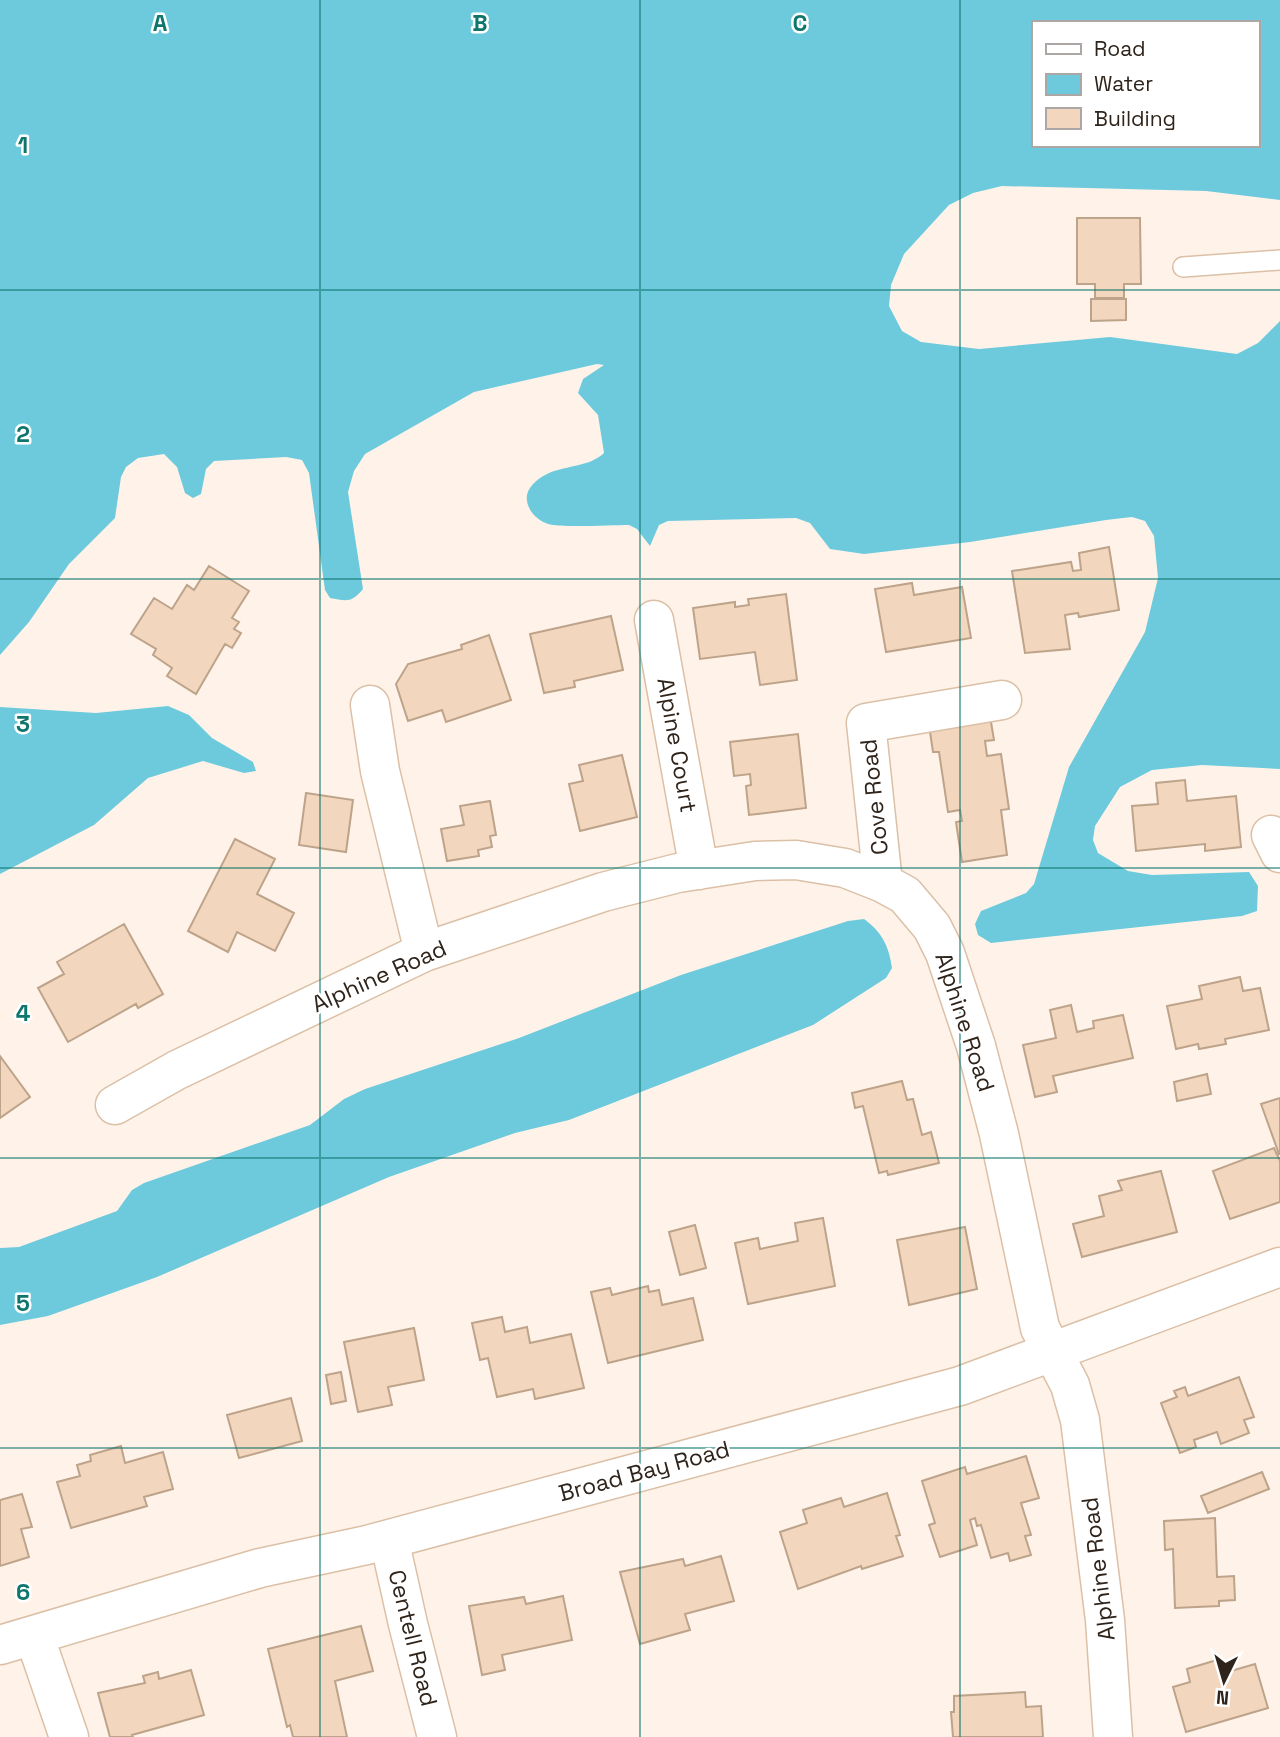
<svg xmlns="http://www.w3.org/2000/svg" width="1280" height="1737" viewBox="0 0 1280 1737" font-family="'Space Grotesk',sans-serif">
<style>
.water{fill:#6dcadd;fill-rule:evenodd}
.building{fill:#f2d6bd;stroke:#bea38b;stroke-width:2}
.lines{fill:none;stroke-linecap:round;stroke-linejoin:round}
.service-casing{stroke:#dbc0a7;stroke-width:22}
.minor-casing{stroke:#dbc0a7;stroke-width:41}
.service{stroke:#fff;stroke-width:19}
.minor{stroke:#fff;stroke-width:38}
.grid{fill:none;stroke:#0f766e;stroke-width:2;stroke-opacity:0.55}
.labels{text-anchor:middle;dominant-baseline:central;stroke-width:5;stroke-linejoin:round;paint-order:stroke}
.street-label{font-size:23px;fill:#2f241b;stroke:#fff}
.grid-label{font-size:23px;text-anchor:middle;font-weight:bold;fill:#0f766e;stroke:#fff;stroke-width:5;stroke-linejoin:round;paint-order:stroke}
</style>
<rect width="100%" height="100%" fill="#fff3e9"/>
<!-- water -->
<path class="water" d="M0 0H1280V200L1206 191 1002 186 973 193 949 205 904 254 891 285 889 306 902 331 921 342 979 349 1110 337 1237 354 1258 343 1280 321V769L1202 765 1152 770 1120 787 1095 826 1093 840 1098 853 1128 871 1152 875 1249 872 1258 886 1257 911 1242 916 991 943 978 935 975 924 981 911 1026 893 1034 884 1069 767 1145 632 1158 578 1154 536 1145 521 1132 517 1106 520 970 542 864 554 830 549 810 523 796 518 668 521 659 525 650 546 637 529 629 525C612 525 561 528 548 524 536 520 525 508 527 495 529 485 540 477 549 473 568 465 589 467 604 453L598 415 578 393 583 379 604 365 597 364 474 392 365 454 354 471 348 492 363 589C352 603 346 601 330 598L325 590 309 473 302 460 286 457 214 461 206 469 201 494 193 498 185 493 177 467 164 454 138 458 126 467 121 477 115 518 69 564 29 622 0 655ZM1033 23H1257V145H1033Z
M168 706 189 715 212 738 253 762 256 771 244 773 203 761 148 778 94 825 0 874V707L96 713Z
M864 919C882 932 889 946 892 968L886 978 813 1025 569 1120 515 1133 389 1177 157 1277 48 1316 0 1325V1248L19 1247 117 1211 132 1190 144 1183 310 1125 344 1099 365 1089 519 1038 681 975 848 921Z"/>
<!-- building -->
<path class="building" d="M1077 218H1140L1141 284H1124V298H1095V284H1077Z
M1091 299H1126V320L1091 321Z
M1109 547 1119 610 1079 617 1078 613 1065 615 1070 649 1025 653 1012 571 1071 562 1073 571 1081 570 1079 553Z
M209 566 249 591 232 618 239 622 234 629 241 633 232 648 225 644 196 694 167 676 172 668 153 655 156 649 131 634 154 598 172 609 187 585 194 590Z
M912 583 914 595 962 587 971 638 886 652 875 589Z
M786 594 797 680 760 685 755 652 700 659 693 608 735 602V607L749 605 748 599Z
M611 616 623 670 574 681 575 687 544 693 530 634Z
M489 635 511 700 446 722 442 710 408 721 396 684 408 664 462 649 461 645Z
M990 716 994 740 985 741 987 756 1001 754 1009 809 1001 810 1007 855 962 862 956 822 962 821 960 810 948 812 939 752H933L929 725Z
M798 734 806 808 749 815 746 786 751 785 750 774 734 776 730 742Z
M622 755 637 817 580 831 569 784 583 781 579 765Z
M1185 780 1187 801 1236 796 1241 847 1205 851V844L1136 851 1132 806 1158 804 1156 783Z
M306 793 353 800 346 852 299 845Z
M490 801 496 835 490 836 492 847 478 850 479 856 447 861 441 829 464 825 460 806Z
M235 839 275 859 257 894 294 913 275 951 237 932 228 952 188 931Z
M124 924 163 994 138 1008 136 1004 68 1042 38 988 64 974 57 962Z
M1240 977 1243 991 1260 988 1269 1030 1225 1039 1226 1044 1199 1049 1198 1044 1176 1049 1167 1006 1202 999 1199 986Z
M1071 1005 1077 1032 1094 1028 1093 1021 1123 1015 1133 1058 1053 1076 1057 1092 1035 1097 1023 1045 1056 1038 1050 1010Z
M0 1056 30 1097 0 1118Z
M1207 1074 1211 1094 1177 1101 1174 1082Z
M902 1081 907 1100 913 1099 922 1135 931 1132 939 1163 888 1175 887 1171 879 1173 863 1106 855 1108 852 1093Z
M1280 1098V1154H1279L1261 1104Z
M1274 1148 1280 1161V1202L1230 1219 1213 1171Z
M1161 1171 1177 1232 1082 1257 1073 1224 1104 1216 1099 1196 1122 1190 1118 1181Z
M823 1218 835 1286 748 1304 735 1243 758 1238 760 1249 798 1241 795 1223Z
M695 1225 706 1268 680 1275 669 1232Z
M965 1227 977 1289 909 1305 897 1240Z
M648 1286 649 1292 659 1290 662 1305 693 1298 703 1340 608 1363 591 1292 610 1288 612 1295Z
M502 1317 505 1332 527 1327 530 1343 571 1334 584 1388 535 1399 533 1389 497 1397 488 1358 480 1360 472 1323Z
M414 1328 424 1380 388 1387 392 1405 358 1412 344 1342Z
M341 1372 346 1401 331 1404 326 1375Z
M1239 1377 1254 1417 1244 1420 1249 1433 1221 1444 1217 1432 1194 1440 1196 1447 1180 1453 1161 1403 1177 1397 1174 1391 1185 1387 1188 1396Z
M291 1398 302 1441 239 1458 227 1415Z
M121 1446 125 1463 163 1452 173 1489 144 1497 147 1506 71 1528 57 1482 80 1476 77 1465 91 1461 90 1455Z
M1026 1456 1039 1498 1021 1503 1031 1535 1025 1536 1031 1555 1010 1561 1008 1553 991 1558 981 1525 977 1526 975 1518 970 1520 977 1545 940 1557 929 1525 935 1523 922 1481 965 1467 967 1474Z
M1262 1472 1269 1489 1208 1513 1201 1496Z
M887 1493 900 1535 896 1536 903 1556 862 1569 861 1566 798 1589 780 1532 807 1523 803 1510 841 1498 844 1507Z
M22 1494 32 1527 21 1529 29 1557 0 1566V1500Z
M1215 1518 1217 1577 1234 1576 1235 1600 1219 1601V1606L1175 1608 1173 1549 1165 1550 1164 1521Z
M721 1556 734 1601 685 1614 690 1630 640 1644 620 1572 683 1559 685 1566Z
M563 1596 572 1640 502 1655 505 1670 482 1675 469 1606 524 1597 526 1604Z
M361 1626 373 1671 335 1681 347 1737H293L290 1725 287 1727 268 1649Z
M1220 1659 1224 1673 1255 1664 1268 1708 1186 1732 1173 1687 1190 1682 1187 1669Z
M191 1670 204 1715 132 1735 133 1737H110L98 1693 145 1683 143 1676 158 1672 159 1679Z
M1025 1692 1026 1707 1041 1706 1043 1737H953L951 1712H954V1696Z"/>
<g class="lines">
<defs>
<path id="service" d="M1183 267 1280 260"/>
<path id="minor" d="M654 620 699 870
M370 705 380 771 424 952
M1271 835 1280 853
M883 883 866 723 1002 700
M115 1105 177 1070 424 952 603 892 678 873 755 861 796 860 845 868 883 883 905 895 932 927 945 953 976 1046 999 1134 1040 1328 1070 1385 1080 1420 1105 1620 1113 1737
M389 1539 408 1624 437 1737
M34 1635 69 1737
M0 1645 260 1568 367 1545 960 1386 1280 1267"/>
</defs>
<!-- service casing -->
<use href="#service" class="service-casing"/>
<!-- minor casing -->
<use href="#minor" class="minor-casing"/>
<!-- service -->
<use href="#service" class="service"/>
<!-- minor -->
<use href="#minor" class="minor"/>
</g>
<!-- grid -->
<path class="grid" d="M320 0V1737M640 0V1737M960 0V1737M0 290H1280M0 579H1280M0 868H1280M0 1158H1280M0 1448H1280"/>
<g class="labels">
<!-- street labels -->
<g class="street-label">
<text transform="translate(677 745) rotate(80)">Alpine Court</text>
<text transform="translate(874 797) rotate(-96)">Cove Road</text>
<text transform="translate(379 976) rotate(-24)">Alphine Road</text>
<text transform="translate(965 1022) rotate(72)">Alphine Road</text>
<text transform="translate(644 1471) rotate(-15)">Broad Bay Road</text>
<text transform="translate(1098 1569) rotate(-97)">Alphine Road</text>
<text transform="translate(413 1638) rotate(76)">Centell Road</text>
</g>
</g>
<g class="grid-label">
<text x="160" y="31">A</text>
<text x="480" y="31">B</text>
<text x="800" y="31">C</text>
<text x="23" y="153">1</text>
<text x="23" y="442">2</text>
<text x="23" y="732">3</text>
<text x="23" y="1021">4</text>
<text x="23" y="1311">5</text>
<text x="23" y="1600">6</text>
</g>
<!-- legend -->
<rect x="1032" y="21" width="228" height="126" fill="#ffffff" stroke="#aca7a4" stroke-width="2"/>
<rect x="1046" y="44" width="35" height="10" fill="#ffffff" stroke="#aca7a4" stroke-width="2"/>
<text x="1094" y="56" font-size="21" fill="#2f241b">Road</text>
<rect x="1046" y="74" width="35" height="21" fill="#6dcadd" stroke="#aca7a4" stroke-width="2"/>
<text x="1094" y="91" font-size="21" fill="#2f241b">Water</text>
<rect x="1046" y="108" width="35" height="21" fill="#f2d6bd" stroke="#aca7a4" stroke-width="2"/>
<text x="1094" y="126" font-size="21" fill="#2f241b">Building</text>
<!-- north arrow -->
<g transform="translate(1224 1681) rotate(185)" stroke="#ffffff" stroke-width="5" paint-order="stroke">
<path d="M0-5L12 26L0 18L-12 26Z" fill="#2f241b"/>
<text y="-10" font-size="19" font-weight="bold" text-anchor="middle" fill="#2f241b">N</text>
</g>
</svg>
